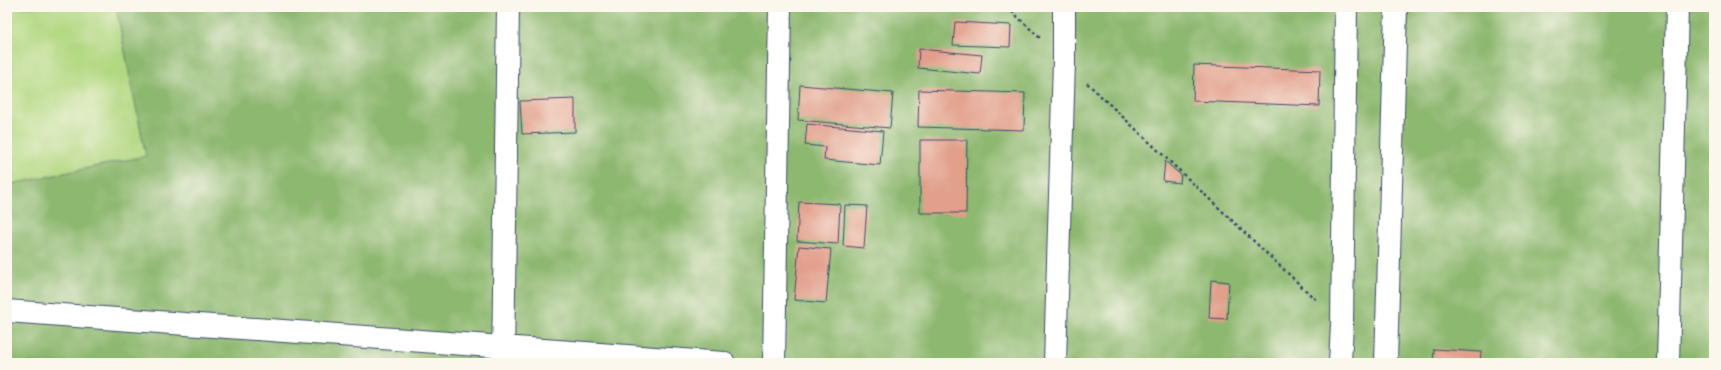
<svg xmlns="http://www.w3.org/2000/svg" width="1721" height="370" viewBox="0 0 1721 370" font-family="'Playpen Sans',sans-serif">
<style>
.green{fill:#b2d881;stroke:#668470}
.forest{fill:#8db86f;stroke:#547466}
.building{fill:#e29f8b}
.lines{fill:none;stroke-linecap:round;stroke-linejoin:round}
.minor-casing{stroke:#3b4a6d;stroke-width:24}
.path{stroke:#3b4a6d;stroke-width:2.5;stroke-dasharray:3 3;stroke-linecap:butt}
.minor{stroke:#fff;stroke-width:22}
</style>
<rect width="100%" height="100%" fill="#fbf7ec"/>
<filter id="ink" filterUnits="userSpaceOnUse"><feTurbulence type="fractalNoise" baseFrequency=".025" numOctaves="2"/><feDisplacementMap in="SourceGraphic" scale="8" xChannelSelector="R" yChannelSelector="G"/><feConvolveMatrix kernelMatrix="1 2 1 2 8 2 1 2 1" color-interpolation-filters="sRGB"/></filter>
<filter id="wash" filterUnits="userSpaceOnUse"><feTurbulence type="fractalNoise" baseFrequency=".012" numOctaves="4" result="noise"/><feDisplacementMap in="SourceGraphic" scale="16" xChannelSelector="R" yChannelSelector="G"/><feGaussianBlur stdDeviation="0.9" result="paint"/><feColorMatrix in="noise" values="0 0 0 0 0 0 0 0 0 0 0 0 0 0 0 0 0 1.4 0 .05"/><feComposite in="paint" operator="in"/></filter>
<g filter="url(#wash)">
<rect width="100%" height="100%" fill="#eee2c2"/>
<!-- green -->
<path class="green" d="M7 7H116L146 156 7 185Z"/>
<!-- forest -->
<path class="forest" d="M116 7H1714V363H7V185L146 156Z"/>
<g id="blocks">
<!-- building -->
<path class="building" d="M955 22 1011 25 1010 47 953 45Z
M919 49 982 55 980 74 918 68Z
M1194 65 1320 70 1319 106 1193 101Z
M800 85 893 93 890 128 798 120Z
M919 90 1025 93 1024 130 918 127Z
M575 99V132L522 134 520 101Z
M807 124 883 131 880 165 824 160 825 147 805 145Z
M920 140H967L966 213H920Z
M1165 161 1181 175 1180 183 1163 181Z
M799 202 840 204 838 244 797 241Z
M845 205 867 206 864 248 843 246Z
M799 246 831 249 826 303 794 300Z
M1211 280 1229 282 1227 319 1209 318Z
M1434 349 1481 352 1480 363H1433Z"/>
</g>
</g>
<g filter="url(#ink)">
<use href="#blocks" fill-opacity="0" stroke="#3b4a6d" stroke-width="1"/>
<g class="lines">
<defs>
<path id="minor" d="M7 311 724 363
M503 363 508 7
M774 363 780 7
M1055 363 1064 61V7
M1340 363 1342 324 1346 7
M1386 363 1396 7
M1668 363 1677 7"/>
</defs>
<!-- minor casing -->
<use href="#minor" class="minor-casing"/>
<!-- path -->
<path class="path" d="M1007 7 1040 38
M1087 83 1317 301"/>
<!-- minor -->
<use href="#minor" class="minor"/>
</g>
</g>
<!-- margin -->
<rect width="1721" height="370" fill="none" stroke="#fbf7ec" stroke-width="24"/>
</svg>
